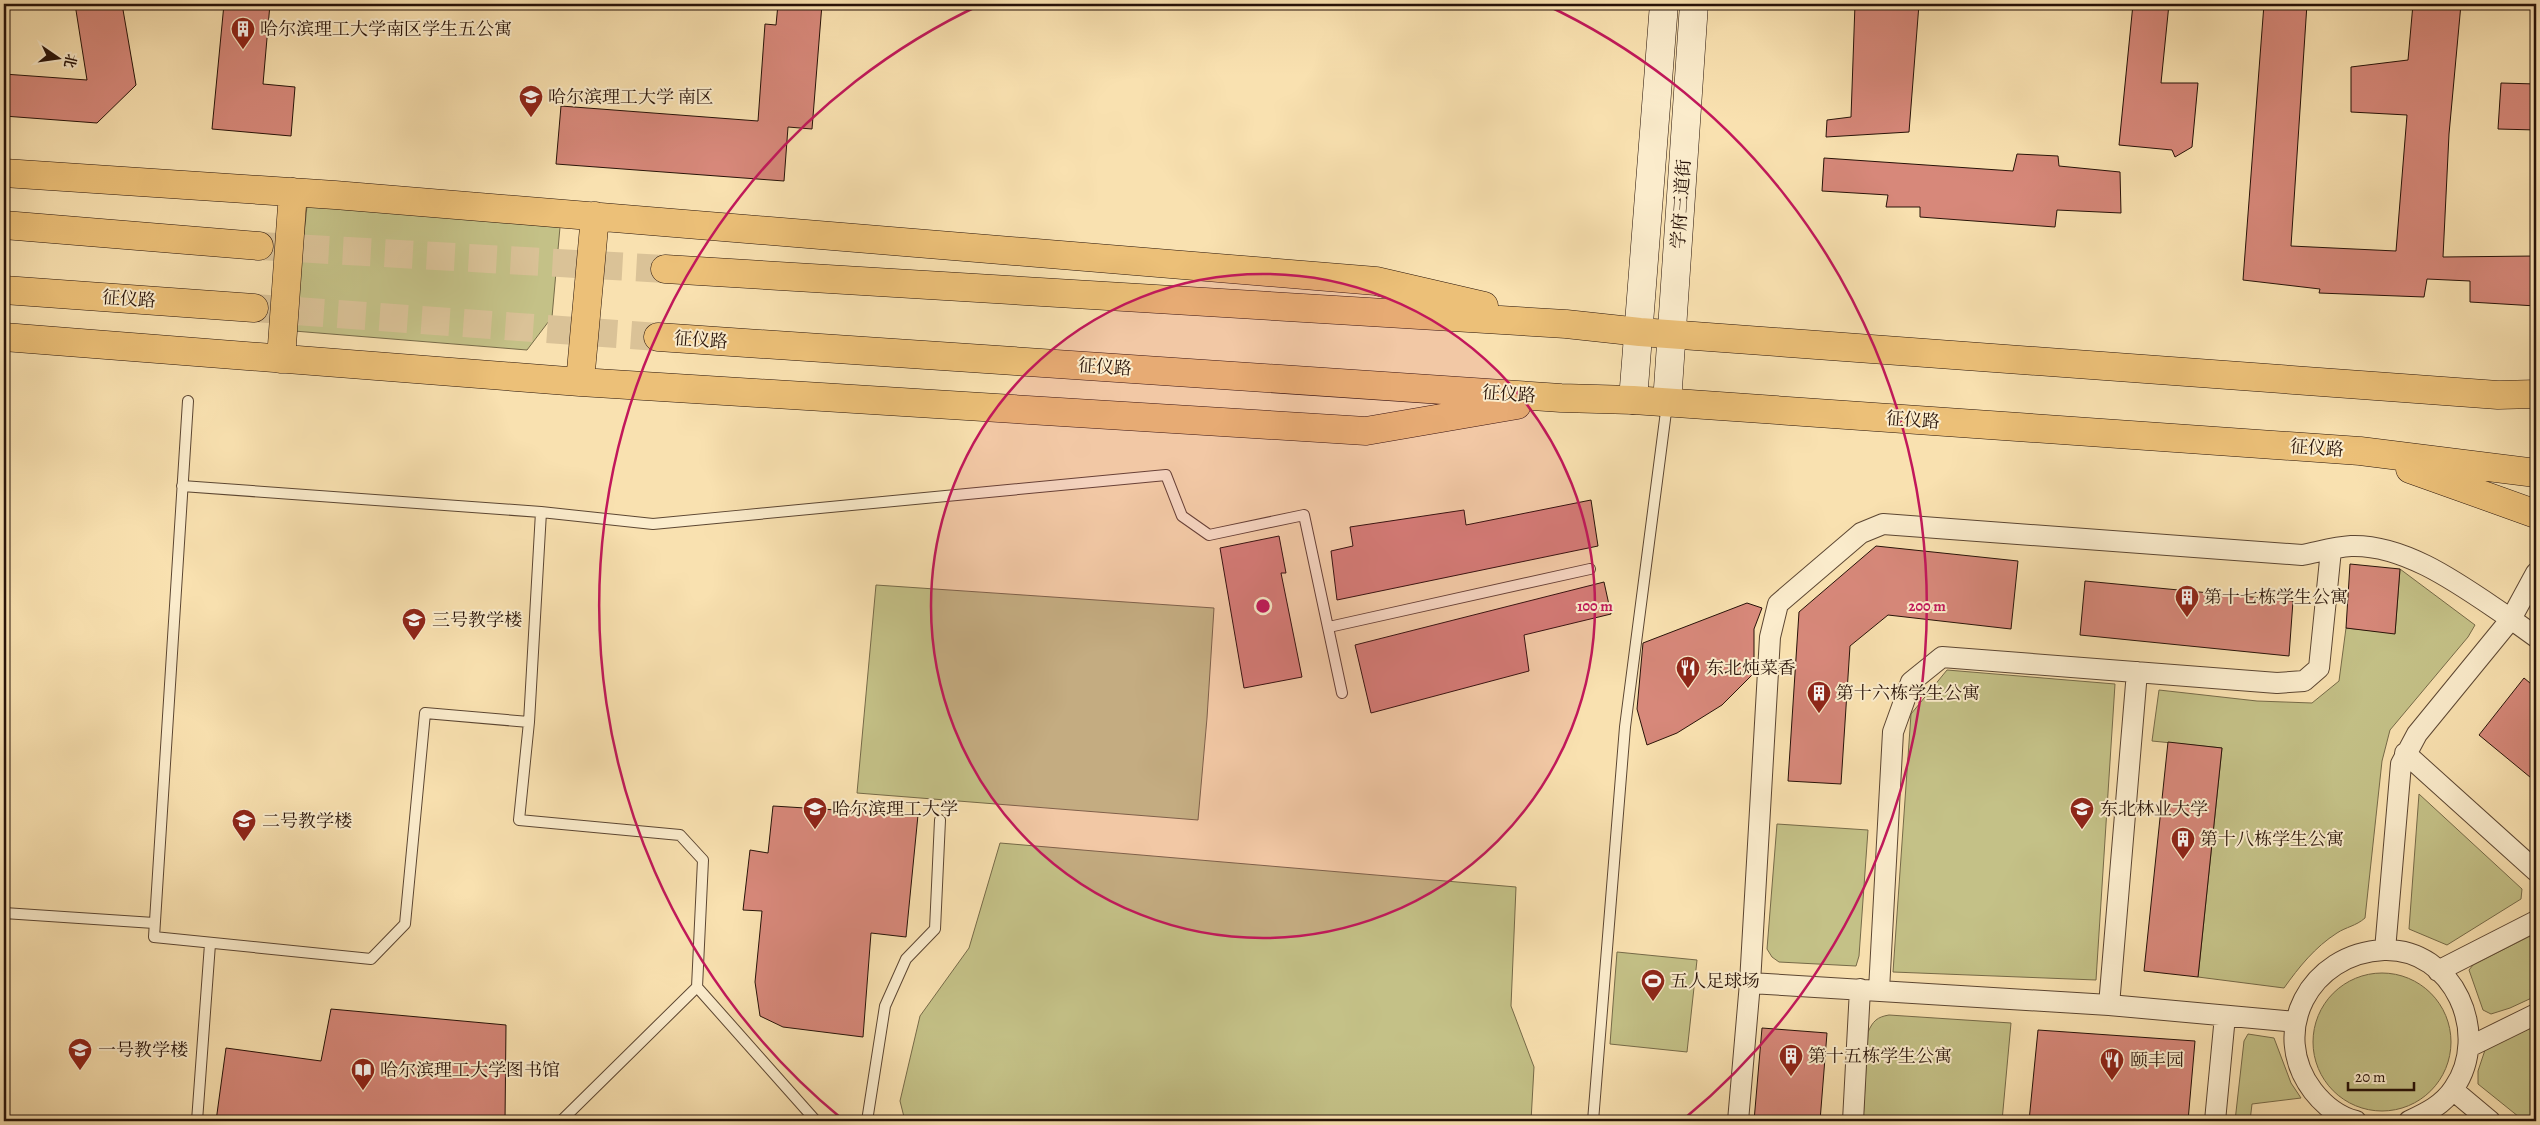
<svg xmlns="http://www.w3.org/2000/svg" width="2540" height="1125" viewBox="0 0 2540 1125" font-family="Alegreya,'Noto Serif SC',serif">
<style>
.green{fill:#c4c187;stroke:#766a48}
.building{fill:#d7887a;stroke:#271208}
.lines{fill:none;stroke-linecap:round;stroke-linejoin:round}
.primary-tunnel{stroke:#dac297;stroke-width:28;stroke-dasharray:28 14;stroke-linecap:butt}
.service-casing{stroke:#5c4632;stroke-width:12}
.minor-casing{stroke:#5c4632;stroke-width:22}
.secondary-casing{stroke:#271208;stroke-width:29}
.primary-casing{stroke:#271208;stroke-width:29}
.service{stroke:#fbeccc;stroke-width:10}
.minor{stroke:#fbeccc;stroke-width:20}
.secondary{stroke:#fbeccc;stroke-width:28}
.primary{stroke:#ecc078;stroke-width:28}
.ring{fill:none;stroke:#c2185b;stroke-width:2.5}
.labels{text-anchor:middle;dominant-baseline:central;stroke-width:4;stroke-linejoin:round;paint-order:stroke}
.poi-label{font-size:18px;fill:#271208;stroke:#fbeccc;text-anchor:start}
.street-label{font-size:18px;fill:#271208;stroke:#fbeccc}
.centre{fill:#c2185b;stroke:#fbeccc;stroke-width:2.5}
.ring-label{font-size:15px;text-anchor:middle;font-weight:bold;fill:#c2185b;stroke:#fbeccc;stroke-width:4;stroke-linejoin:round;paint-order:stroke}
</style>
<rect width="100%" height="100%" fill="#f9e1b0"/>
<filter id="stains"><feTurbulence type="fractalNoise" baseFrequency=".004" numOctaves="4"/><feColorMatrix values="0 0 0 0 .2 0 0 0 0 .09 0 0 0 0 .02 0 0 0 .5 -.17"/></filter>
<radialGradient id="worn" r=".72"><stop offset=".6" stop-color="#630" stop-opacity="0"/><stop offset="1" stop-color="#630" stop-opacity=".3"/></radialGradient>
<!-- green -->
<path class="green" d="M307 206 560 227 552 317 527 350 294 331Z
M2400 569 2475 625 2468 637 2390 730 2382 761 2365 918C2356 926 2346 927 2337 933 2315 947 2299 967 2284 988L2198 977 2222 748 2152 741 2159 690 2257 701 2312 703 2339 681 2346 628 2395 633Z
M876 585 1214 608 1207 718 1198 820 857 793Z
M1947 670 2115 684 2096 980 1893 972 1911 714Z
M2419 794 2522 889 2521 899 2447 945 2409 929Z
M1777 824 1868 830 1859 956 1856 966 1779 962 1772 957 1767 949Z
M1000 843 1516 887 1511 1006 1534 1067 1531 1121H905L900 1101 920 1016 969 948Z
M2536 933V996L2510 1008 2491 1014 2483 1010 2469 970 2473 965Z
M1617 952 1697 960 1687 1052 1610 1044Z
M2313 1042a69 69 0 1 1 138 0a69 69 0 1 1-138 0Z
M1889 1015 2011 1023 2002 1121H1863L1868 1032C1873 1021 1877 1017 1889 1015Z
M2536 1025V1121H2524L2478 1084V1071L2485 1050Z
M2248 1034 2274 1038 2291 1083 2301 1098 2252 1104 2250 1121H2235L2244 1041Z"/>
<!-- building -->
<path class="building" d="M75 4H122L136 85 97 123 4 116V74L87 80Z
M224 4H270L263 84 295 87 291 136 212 129Z
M778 4H822L812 129 788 127 784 181 556 164 561 106 758 121 765 24 776 25Z
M1855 4H1919L1909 132 1826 137 1827 120 1851 117Z
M2133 4H2169L2161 83H2198L2192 147 2175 157 2172 150 2119 145Z
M2264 4H2307L2291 246 2396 251 2407 115 2351 112V67L2408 60 2413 4H2461L2449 134 2443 257 2535 256 2534 269 2536 268V306L2470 302V281L2427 279 2424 297 2319 293 2320 289 2243 280Z
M2501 83 2536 84V130L2498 129Z
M2017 154 2058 156 2059 166 2120 172 2121 213 2057 210 2055 227 1920 217V207H1886L1888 195 1822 191 1824 158 2013 171Z
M1591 500 1598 546 1337 600 1331 551 1353 546 1350 527 1464 510 1466 525Z
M1279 536 1286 573H1281L1302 677 1244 688 1220 548Z
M1876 546 2018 561 2011 629 1888 615 1850 646 1841 784 1788 781 1799 612Z
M2350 564 2400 569 2395 634 2346 628Z
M2085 581 2293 601 2289 656 2080 635Z
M1604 582 1611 614 1524 635 1529 671 1371 713 1355 645Z
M1747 603 1762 608 1754 629V673L1722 705 1677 733 1647 745 1637 709 1643 643Z
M2524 678 2536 688V782L2479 735Z
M2168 742 2222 748 2198 977 2144 971Z
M773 806 918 815 906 937 871 933 863 1037 783 1027 760 1016 755 982 762 911 743 910 750 850 768 853Z
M331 1009 506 1025 505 1121H216L226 1048 321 1061Z
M1762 1028 1827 1033 1820 1121H1754Z
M2038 1030 2195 1041 2188 1121H2029Z"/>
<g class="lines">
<!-- primary-tunnel -->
<path class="primary-tunnel" d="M259 246 665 269
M254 308 658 337"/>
<defs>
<path id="service" d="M188 401 154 937 371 959 405 924 425 713 529 722
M182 486 541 512
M1329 627 1590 569
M4 913 154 923
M197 1121 210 944
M561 1121 697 987
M816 1121 697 987 703 860 680 835 519 820 529 722 541 512 653 524 1166 475 1182 516 1209 535 1304 515 1342 693
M867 1121 885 1006 906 959 935 929 940 820
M1593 1121 1625 727 1667 404"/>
<path id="minor" d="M2405 753 2536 871
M2385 950 2401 764 2417 734 2511 619 2536 637
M2438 971 2536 921
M1750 983 1770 637 1778 604 1861 533 1883 524 2302 555C2318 552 2335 547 2351 546 2408 544 2466 589 2511 619L2536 573
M1879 990 1893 732 1911 682 1942 657 2277 683 2304 681 2319 668 2331 550
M2109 1005 2137 672
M2469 1047 2536 1014
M2453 1090 2490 1121
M1738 1121 1750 983 2109 1005 2296 1022
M1853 1121 1860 989
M2215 1121 2225 1016
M2356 1121C2339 1117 2324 1105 2313 1091 2268 1032 2310 953 2384 950 2454 948 2491 1034 2454 1088 2443 1105 2426 1113 2409 1121"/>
<path id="secondary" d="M1633 400 1664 4
M1667 403 1694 4"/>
<path id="primary" d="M4 173 335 195 1376 281 1484 306
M4 225 259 246
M665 269 1566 324 1640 332 2498 395 2536 394
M4 290 254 308
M4 337 580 382 1366 431 1517 405
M658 337 1561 398 1633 400 2360 451 2536 473
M281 359 293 192
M580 382 595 216
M2410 469 2536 514"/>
</defs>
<!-- service casing -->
<use href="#service" class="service-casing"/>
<!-- minor casing -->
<use href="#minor" class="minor-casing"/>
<!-- secondary casing -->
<use href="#secondary" class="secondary-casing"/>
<!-- primary casing -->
<use href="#primary" class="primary-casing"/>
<!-- service -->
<use href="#service" class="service"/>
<!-- minor -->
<use href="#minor" class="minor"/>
<!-- secondary -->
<use href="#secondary" class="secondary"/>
<!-- primary -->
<use href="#primary" class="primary"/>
</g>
<!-- distance rings -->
<circle cx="1263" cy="606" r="332" fill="#c2185b" fill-opacity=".12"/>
<g class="ring">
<circle cx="1263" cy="606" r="332"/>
<path d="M841 1118A664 664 0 0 1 982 4M1544 4A664 664 0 0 1 1685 1118"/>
</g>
<!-- icons -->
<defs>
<symbol id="building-pin" viewBox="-11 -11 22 30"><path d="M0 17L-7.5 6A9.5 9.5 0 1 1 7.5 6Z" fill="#8f2418" stroke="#fbeccc"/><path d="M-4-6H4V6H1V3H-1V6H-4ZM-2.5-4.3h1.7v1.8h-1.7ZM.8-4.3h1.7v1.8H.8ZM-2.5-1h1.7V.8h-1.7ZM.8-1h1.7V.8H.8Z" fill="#fff"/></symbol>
<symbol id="university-pin" viewBox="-11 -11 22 30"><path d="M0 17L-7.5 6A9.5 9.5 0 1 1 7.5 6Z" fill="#8f2418" stroke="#fbeccc"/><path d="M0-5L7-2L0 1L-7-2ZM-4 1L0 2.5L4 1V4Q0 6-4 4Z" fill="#fff"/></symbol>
<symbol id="restaurant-pin" viewBox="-11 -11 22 30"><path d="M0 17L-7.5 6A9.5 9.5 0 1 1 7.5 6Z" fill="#8f2418" stroke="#fbeccc"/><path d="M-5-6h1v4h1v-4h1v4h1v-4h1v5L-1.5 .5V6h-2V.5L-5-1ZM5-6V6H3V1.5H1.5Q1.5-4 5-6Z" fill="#fff"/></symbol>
<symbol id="stadium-pin" viewBox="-11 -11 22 30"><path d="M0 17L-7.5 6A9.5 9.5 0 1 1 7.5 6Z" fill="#8f2418" stroke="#fbeccc"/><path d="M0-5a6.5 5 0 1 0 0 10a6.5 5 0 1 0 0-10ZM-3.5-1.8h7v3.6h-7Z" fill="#fff"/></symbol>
<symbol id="library-pin" viewBox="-11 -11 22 30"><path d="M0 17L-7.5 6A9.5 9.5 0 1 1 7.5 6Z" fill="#8f2418" stroke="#fbeccc"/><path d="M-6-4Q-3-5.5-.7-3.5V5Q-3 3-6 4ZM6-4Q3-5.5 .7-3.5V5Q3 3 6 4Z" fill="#fff"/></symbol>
</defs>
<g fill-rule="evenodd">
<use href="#building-pin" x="229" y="15" width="28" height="38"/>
<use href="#university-pin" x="517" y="83" width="28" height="38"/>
<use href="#building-pin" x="2173" y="583" width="28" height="38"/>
<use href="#university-pin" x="400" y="606" width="28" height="38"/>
<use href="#restaurant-pin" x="1674" y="654" width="28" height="38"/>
<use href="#building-pin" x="1805" y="679" width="28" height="38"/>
<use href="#university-pin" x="801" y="795" width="28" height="38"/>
<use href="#university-pin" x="2068" y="795" width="28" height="38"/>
<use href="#university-pin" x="230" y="807" width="28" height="38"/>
<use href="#building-pin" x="2169" y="825" width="28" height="38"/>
<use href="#stadium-pin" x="1639" y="967" width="28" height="38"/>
<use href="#university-pin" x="66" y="1036" width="28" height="38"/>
<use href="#building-pin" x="1777" y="1042" width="28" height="38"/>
<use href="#restaurant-pin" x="2098" y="1046" width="28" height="38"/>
<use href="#library-pin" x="349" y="1056" width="28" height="38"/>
</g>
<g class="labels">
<!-- poi labels -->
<g class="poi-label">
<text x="260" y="29">哈尔滨理工大学南区学生五公寓</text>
<text x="548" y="97">哈尔滨理工大学 南区</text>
<text x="2204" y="597">第十七栋学生公寓</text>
<text x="432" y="620">三号教学楼</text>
<text x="1706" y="668">东北炖菜香</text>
<text x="1836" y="693">第十六栋学生公寓</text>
<text x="832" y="809">哈尔滨理工大学</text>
<text x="2100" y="809">东北林业大学</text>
<text x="262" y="821">二号教学楼</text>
<text x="2200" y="839">第十八栋学生公寓</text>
<text x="1670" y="981">五人足球场</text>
<text x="98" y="1050">一号教学楼</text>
<text x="1808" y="1056">第十五栋学生公寓</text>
<text x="2130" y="1060">颐丰园</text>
<text x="380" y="1070">哈尔滨理工大学图书馆</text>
</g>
<!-- street labels -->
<g class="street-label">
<text transform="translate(1681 204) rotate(-86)">学府三道街</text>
<text transform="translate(129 299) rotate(4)">征仪路</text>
<text transform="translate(701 340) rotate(4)">征仪路</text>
<text transform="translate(1105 367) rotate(4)">征仪路</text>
<text transform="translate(1509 394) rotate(4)">征仪路</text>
<text transform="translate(1913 420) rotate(4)">征仪路</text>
<text transform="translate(2317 448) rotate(4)">征仪路</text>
</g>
</g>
<circle cx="1263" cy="606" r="8" class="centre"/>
<g class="ring-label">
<text x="1595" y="611">100 m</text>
<text x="1927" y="611">200 m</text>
</g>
<!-- margin -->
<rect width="2540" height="1125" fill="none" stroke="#f9e1b0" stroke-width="20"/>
<rect x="5" y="5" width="2530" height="1115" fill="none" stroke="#271208" stroke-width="2.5"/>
<rect x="10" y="10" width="2520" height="1105" fill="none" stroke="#271208"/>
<!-- north arrow -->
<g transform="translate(58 58) rotate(103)" stroke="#fbeccc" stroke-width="4" paint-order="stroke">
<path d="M0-4L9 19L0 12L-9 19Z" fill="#271208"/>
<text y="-8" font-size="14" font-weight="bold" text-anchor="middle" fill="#271208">北</text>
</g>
<!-- scale -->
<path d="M2348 1082v8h66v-8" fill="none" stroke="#271208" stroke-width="2.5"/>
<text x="2355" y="1082" font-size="15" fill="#271208" stroke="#fbeccc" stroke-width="4" paint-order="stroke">20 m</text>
<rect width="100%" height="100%" filter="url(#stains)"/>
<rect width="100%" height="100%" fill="url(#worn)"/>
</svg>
